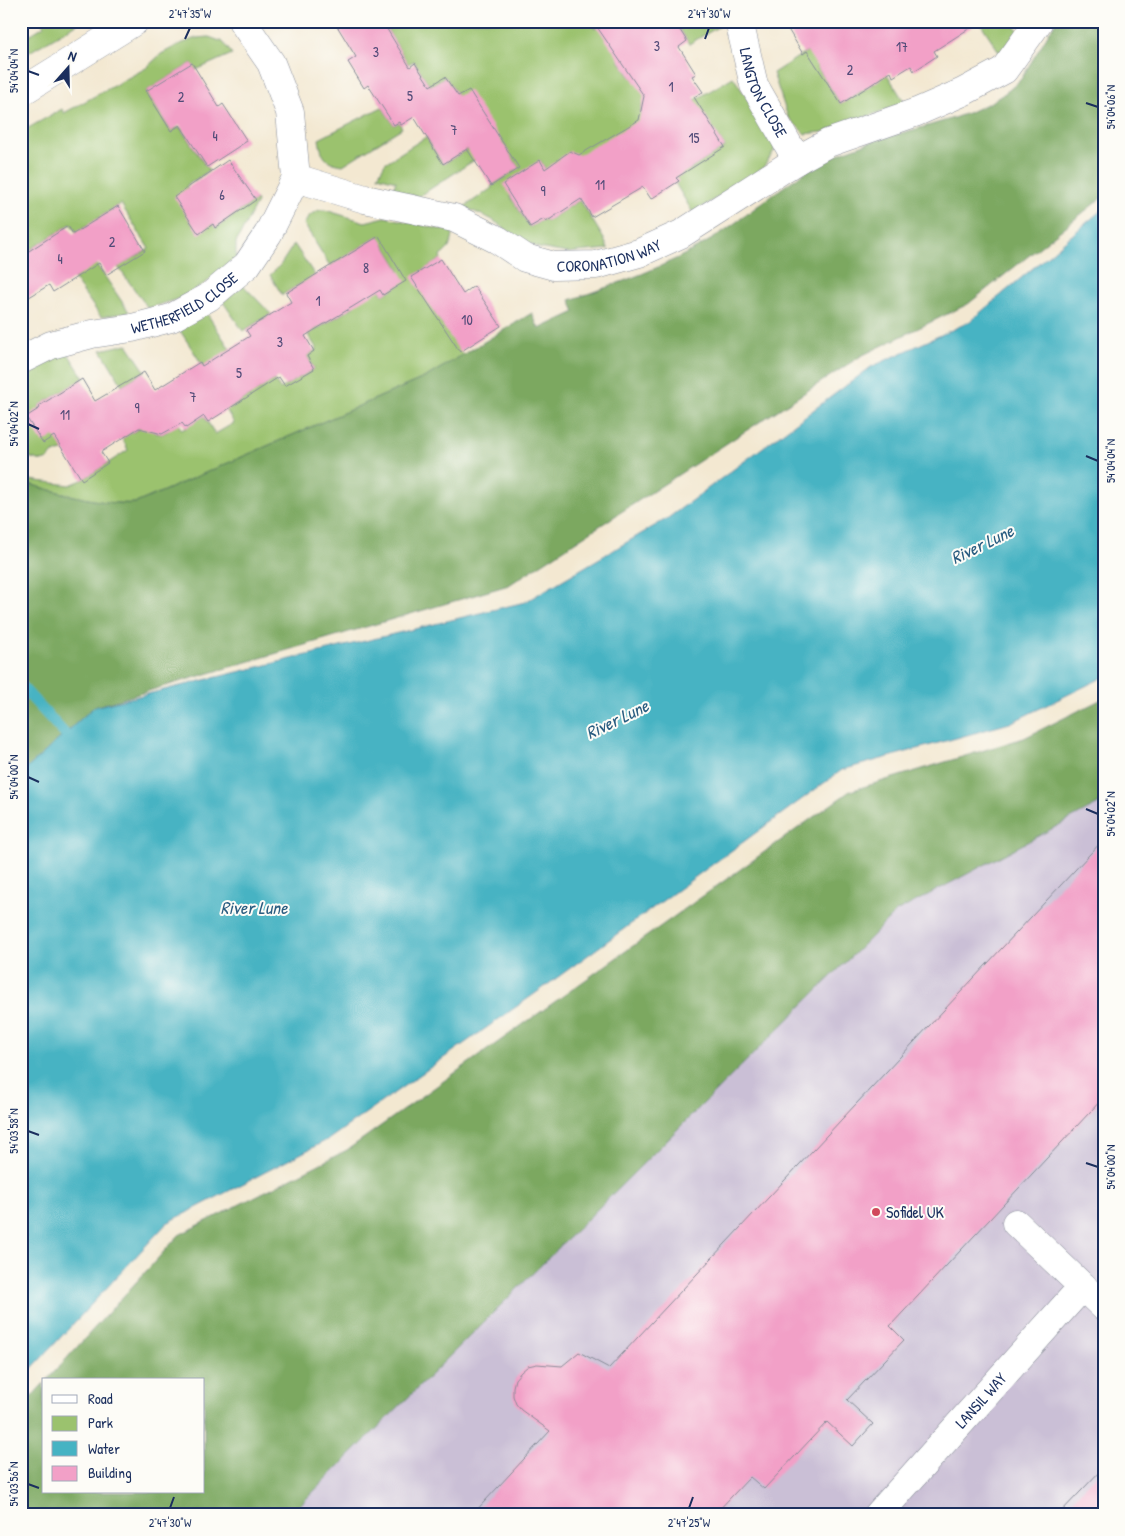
<svg xmlns="http://www.w3.org/2000/svg" width="1125" height="1536" viewBox="0 0 1125 1536" font-family="'Patrick Hand',sans-serif">
<style>
.industrial{fill:#cabfd6}
.green{fill:#9bc26e;stroke:#5b7866}
.forest{fill:#7ca861;stroke:#4c6c60}
.water{fill:#46b3c3;stroke:#307190}
.lines{fill:none;stroke-linecap:round;stroke-linejoin:round}
.stream{stroke:#46b3c3;stroke-width:11}
.building{fill:#f2a0c7}
.minor-casing{stroke:#878c98;stroke-width:29}
.tertiary-casing{stroke:#878c98;stroke-width:29}
.minor{stroke:#fff;stroke-width:28}
.tertiary{stroke:#fff;stroke-width:28}
.ticks{fill:none;stroke:#1b2f5e;stroke-width:2}
.poi-dot{fill:#d1495b;stroke:#fdfcf7;stroke-width:2}
.labels{text-anchor:middle;dominant-baseline:central;stroke-width:4;stroke-linejoin:round;paint-order:stroke}
.number-label{font-size:14px;fill:#514b78}
.street-label{font-size:16px;fill:#1b2f5e;stroke:#fdfcf7}
.poi-label{font-size:16px;fill:#1b2f5e;stroke:#fdfcf7;text-anchor:start}
.water-label{font-size:18px;font-style:italic;fill:#2a5d81;stroke:#fdfcf7}
.neatline{fill:none;stroke:#1b2f5e;stroke-width:2}
.ticks-label{font-size:12px;text-anchor:middle;fill:#1b2f5e}
</style>
<rect width="100%" height="100%" fill="#fdfcf7"/>
<filter id="ink" filterUnits="userSpaceOnUse"><feTurbulence type="fractalNoise" baseFrequency=".02" numOctaves="2"/><feDisplacementMap in="SourceGraphic" scale="10" xChannelSelector="R" yChannelSelector="G"/><feConvolveMatrix kernelMatrix="1 2 1 2 8 2 1 2 1" color-interpolation-filters="sRGB"/></filter>
<filter id="wash" filterUnits="userSpaceOnUse"><feTurbulence type="fractalNoise" baseFrequency=".0096" numOctaves="4" result="noise"/><feDisplacementMap in="SourceGraphic" scale="20" xChannelSelector="R" yChannelSelector="G"/><feGaussianBlur stdDeviation="1.12" result="paint"/><feColorMatrix in="noise" values="0 0 0 0 0 0 0 0 0 0 0 0 0 0 0 0 0 1.4 0 .05"/><feComposite in="paint" operator="in"/></filter>
<g filter="url(#wash)">
<rect width="100%" height="100%" fill="#f3e8d1"/>
<!-- industrial -->
<path class="industrial" d="M1104 801V1515H290L896 912Z"/>
<!-- green -->
<path class="green" d="M41 21H82L21 57V40L44 26Z
M382 21H589L593 27 600 28 636 49 619 60 629 75 652 99 642 105 640 113 644 119H651L547 172 540 160 529 184 510 196 530 227 544 219 546 222 580 200 604 239 608 249 567 253 539 248 522 240 491 219 464 207 492 188 491 186 519 168 502 142 418 197 393 190 396 181 378 176 385 163 426 137 443 164 471 147 456 93 445 77 430 86 414 61 408 64Z
M678 21H723V24L689 44 676 23Z
M979 21H1005L1019 30 1000 53Z
M831 36 817 67 841 104 878 81 885 71 905 103 823 132 805 134 788 117 773 73Z
M209 37 223 42 232 54 196 70 192 63 146 91 171 131 180 127 209 171 186 186 202 209 189 219 199 233 213 224 216 228 256 200 257 202 236 243V258L207 282 181 298 148 308 118 267 149 249 121 204 76 232 71 224 68 226 25 253 21 247V132L62 109 64 113 146 68 161 54 178 45 196 38Z
M733 77 762 120 775 144 774 151 763 168 693 213 675 183 678 181 675 176 691 169 725 147 695 100Z
M382 107 394 125 399 122 402 128 343 165C324 162 322 157 319 139Z
M319 210H325L365 222 385 217 453 232C453 243 449 250 440 256L441 259 415 275 434 312 463 355 426 377 136 503C101 506 56 491 21 482V479L70 485 82 480 128 450 122 438 149 423 155 433 162 434 168 431 169 410 182 430 204 416 215 434 234 423 224 406 228 405 231 408 274 380 280 389 314 369 307 356 317 349 308 335 310 333 355 306 351 299 376 284 383 295 401 284 394 273 400 270 379 236 330 266 304 224 310 215Z
M294 244 320 283 306 281 282 295 270 275 281 264Z
M95 262 129 312 101 317 74 279Z
M243 285 271 314 243 331 223 302Z
M206 312 230 349 203 366 179 329Z
M127 344 145 371 122 385 101 350Z
M67 352 84 378 39 406 57 434 69 450 53 453 48 459 42 461 21 455V373Z"/>
<!-- forest -->
<path class="forest" d="M1056 21H1104V196L968 304 861 356 509 585 94 707 21 774V482C56 491 101 506 136 503L426 377 532 313 539 329 575 312 570 300C619 283 667 267 712 239 755 211 800 168 848 150 864 144 882 138 898 134 940 122 990 112 1021 79Z
M1104 698V801L896 912 290 1515H21V1408L44 1383V1492H204V1380H47L179 1235 347 1150 850 791 1024 738Z"/>
<!-- water -->
<path class="water" d="M1104 208V677L1010 723 842 770 543 988 329 1139 167 1223 21 1380V774L94 707 525 602 668 518 871 367 969 322Z"/>
<g class="lines">
<!-- stream -->
<path class="stream" d="M21 686 74 744"/>
</g>
<g id="blocks">
<!-- building -->
<path class="building" d="M334 21H382L410 67 415 63 430 86 445 77 458 96 469 90 519 168 491 186 467 149 443 164 414 117 401 125 399 122 394 125 368 85 364 88 348 62 356 57Z
M593 21H674L687 41 679 47 696 74 692 76 703 92 694 97 725 147 676 178 679 181 651 199 643 187 592 217 581 199 546 222 544 219 530 227 503 184 540 160 545 169 570 151 579 155 639 120 644 96Z
M783 21H981L934 51 937 56 914 71 911 66 893 77 891 72 841 104 807 51 803 54Z
M192 63 219 107 223 104 247 141 207 167 180 125 171 131 146 91Z
M228 160 256 200 215 228 213 224 199 234 174 197Z
M118 206 145 251 106 275 99 263 53 292 49 285 21 302V256L68 226 73 234Z
M379 236 406 281 383 295 380 290 305 336 314 351 307 356 314 369 285 386 279 377 208 422 204 416 186 428 182 423 162 434 139 428 101 452 108 463 82 480 54 436 43 443 26 417 40 408 39 406 82 379 95 401 144 372 155 390 200 362 202 366 250 336 246 330 291 302 286 293Z
M441 259 463 294 474 286 501 326 460 352 411 277Z
M1104 839V1097L890 1326 904 1340 847 1400 873 1424 853 1446 827 1422 764 1489 750 1477 714 1515H472L550 1431 521 1410 516 1404 513 1396V1387L515 1379 521 1372 528 1366 537 1364 562 1366 579 1352 609 1368Z
M1104 1467V1515H1058Z"/>
</g>
</g>
<g filter="url(#ink)">
<use href="#blocks" fill-opacity="0" stroke="#878c98" stroke-width="1"/>
<g class="lines">
<defs>
<g id="minor">
<path d="M242 21 271 63 290 112 296 178"/>
<path id="s1" d="M739 21 754 85 797 160"/>
<path id="s2" d="M296 178 365 199 454 218 498 240 525 258 554 266 596 265 639 253 681 234 797 160 828 143 917 112 963 92 1004 70 1039 21"/>
<path id="s3" d="M21 360 51 345 92 334 132 328 171 318 209 297 247 265 268 234 296 178"/>
<path d="M1016 1223 1104 1307"/>
<path id="s4" d="M878 1515 1083 1286"/>
</g>
<path id="tertiary" d="M21 92 135 21"/>
</defs>
<!-- minor casing -->
<use href="#minor" class="minor-casing"/>
<!-- tertiary casing -->
<use href="#tertiary" class="tertiary-casing"/>
<!-- minor -->
<use href="#minor" class="minor"/>
<!-- tertiary -->
<use href="#tertiary" class="tertiary"/>
</g>
</g>
<!-- ticks -->
<path class="ticks" d="M185 39 190 28M705 39 709 28M28 71 39 75M1086 103 1098 107M28 424 39 429M1086 456 1098 461M28 777 39 782M1086 809 1098 814M28 1131 39 1135M1086 1163 1098 1167M28 1484 39 1488M170 1508 174 1497M689 1508 693 1497"/>
<!-- markers -->
<circle class="poi-dot" cx="876" cy="1212" r="5"/>
<g class="labels">
<!-- number labels -->
<g class="number-label">
<text x="657" y="45">3</text>
<text x="902" y="46">17</text>
<text x="376" y="51">3</text>
<text x="850" y="69">2</text>
<text x="671" y="86">1</text>
<text x="410" y="95">5</text>
<text x="181" y="96">2</text>
<text x="454" y="129">7</text>
<text x="215" y="135">4</text>
<text x="694" y="137">15</text>
<text x="600" y="184">11</text>
<text x="543" y="190">9</text>
<text x="222" y="194">6</text>
<text x="112" y="241">2</text>
<text x="60" y="258">4</text>
<text x="366" y="267">8</text>
<text x="318" y="300">1</text>
<text x="467" y="319">10</text>
<text x="280" y="341">3</text>
<text x="239" y="372">5</text>
<text x="193" y="396">7</text>
<text x="137" y="407">9</text>
<text x="65" y="414">11</text>
</g>
<!-- street labels -->
<g class="street-label">
<text stroke="none"><textPath href="#s1" startOffset="76">LANGTON CLOSE</textPath></text>
<text stroke="none"><textPath href="#s2" startOffset="331">CORONATION WAY</textPath></text>
<text stroke="none"><textPath href="#s3" startOffset="175">WETHERFIELD CLOSE</textPath></text>
<text stroke="none"><textPath href="#s4" startOffset="154">LANSIL WAY</textPath></text>
</g>
<!-- poi labels -->
<g class="poi-label">
<text x="886" y="1212">Sofidel UK</text>
</g>
<!-- water labels -->
<g class="water-label">
<text transform="translate(982 544) rotate(-26)">River Lune</text>
<text transform="translate(617 719) rotate(-26)">River Lune</text>
<text x="254" y="907">River Lune</text>
</g>
</g>
<!-- margin -->
<rect width="1125" height="1536" fill="none" stroke="#fdfcf7" stroke-width="55"/>
<!-- legend -->
<rect x="42" y="1378" width="162" height="115" fill="#fdfcf7" stroke="#a3aaba"/>
<rect x="52" y="1395" width="25" height="8" fill="#ffffff" stroke="#a3aaba"/>
<text x="88" y="1404" font-size="15" fill="#1b2f5e">Road</text>
<rect x="52" y="1416" width="25" height="15" fill="#9bc26e" stroke="#a3aaba"/>
<text x="88" y="1428" font-size="15" fill="#1b2f5e">Park</text>
<rect x="52" y="1441" width="25" height="15" fill="#46b3c3" stroke="#a3aaba"/>
<text x="88" y="1454" font-size="15" fill="#1b2f5e">Water</text>
<rect x="52" y="1466" width="25" height="15" fill="#f2a0c7" stroke="#a3aaba"/>
<text x="88" y="1478" font-size="15" fill="#1b2f5e">Building</text>
<!-- north arrow -->
<g transform="translate(68 68) rotate(20)" stroke="#fdfcf7" stroke-width="4" paint-order="stroke">
<path d="M0-4L9 19L0 12L-9 19Z" fill="#1b2f5e"/>
<text y="-8" font-size="14" font-weight="bold" text-anchor="middle" fill="#1b2f5e">N</text>
</g>
<rect x="28" y="28" width="1070" height="1480" class="neatline"/>
<g class="ticks-label">
<text x="190" y="18">2°47'35"W</text>
<text x="709" y="18">2°47'30"W</text>
<text transform="translate(14 71) rotate(-90)" y="4">54°04'04"N</text>
<text transform="translate(1111 107) rotate(-90)" y="4">54°04'06"N</text>
<text transform="translate(14 424) rotate(-90)" y="4">54°04'02"N</text>
<text transform="translate(1111 461) rotate(-90)" y="4">54°04'04"N</text>
<text transform="translate(14 777) rotate(-90)" y="4">54°04'00"N</text>
<text transform="translate(1111 814) rotate(-90)" y="4">54°04'02"N</text>
<text transform="translate(14 1131) rotate(-90)" y="4">54°03'58"N</text>
<text transform="translate(1111 1167) rotate(-90)" y="4">54°04'00"N</text>
<text transform="translate(14 1484) rotate(-90)" y="4">54°03'56"N</text>
<text x="170" y="1527">2°47'30"W</text>
<text x="689" y="1527">2°47'25"W</text>
</g>
</svg>
